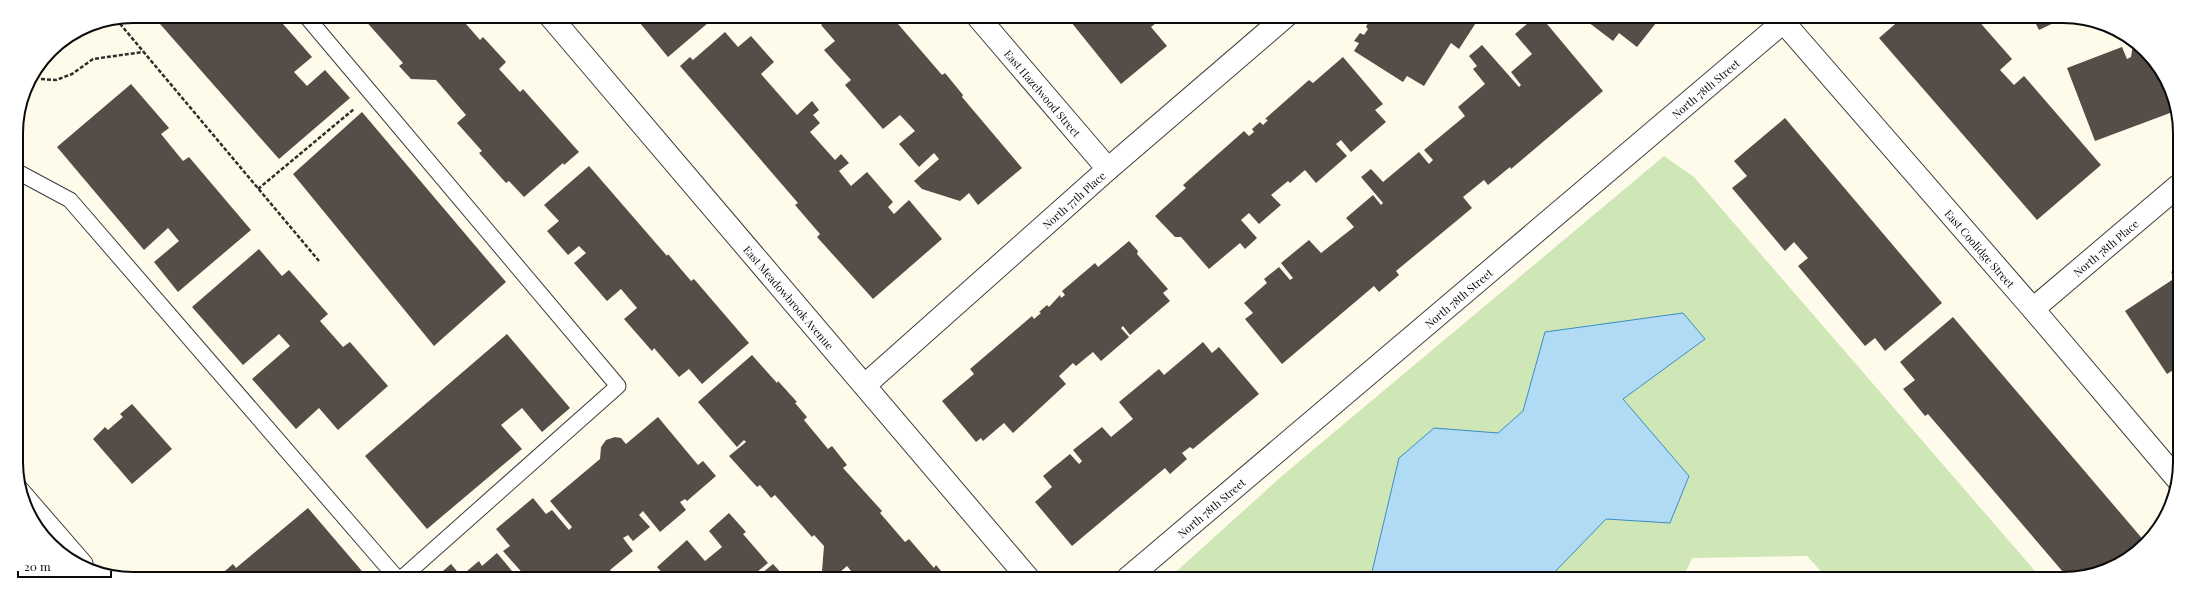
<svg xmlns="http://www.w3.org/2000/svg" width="2196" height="595" viewBox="0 0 2196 595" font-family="'Playfair Display',serif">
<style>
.green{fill:#cfe7b6}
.water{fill:#b1daf4;stroke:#3b8dc8}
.building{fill:#544d48}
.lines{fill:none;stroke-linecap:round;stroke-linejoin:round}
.service-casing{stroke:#3e3e3e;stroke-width:17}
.minor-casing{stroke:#3e3e3e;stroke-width:24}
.path{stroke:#2d2d2d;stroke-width:2.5;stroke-dasharray:4 2;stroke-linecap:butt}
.service{stroke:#fff;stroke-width:15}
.minor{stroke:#fff;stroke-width:22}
.labels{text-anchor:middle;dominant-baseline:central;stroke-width:4;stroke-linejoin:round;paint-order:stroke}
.street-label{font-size:11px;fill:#0b0b0b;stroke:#fff}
.rim{fill:none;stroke:#0b0b0b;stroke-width:2}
</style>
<rect width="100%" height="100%" fill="#fefbea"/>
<!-- green -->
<path class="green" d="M1664 156 1694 177 2042 579H1828L1807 556 1692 558 1683 578H1169L1283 475Z"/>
<!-- water -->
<path class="water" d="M1683 313 1705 339 1623 399 1689 476 1670 523 1606 519 1549 578H1373L1371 576 1399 458 1434 428 1498 433 1523 411 1545 332Z"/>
<!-- building -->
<path class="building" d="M153 16H276L312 57 294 72 307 86 325 70 350 98 279 159Z
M364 16H459L480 40 483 37 506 62 499 69 520 92 523 89 579 152 564 165 563 163 524 197 509 181 506 183 479 153 482 151 457 123 466 115 436 80 411 79 399 66 403 63 363 18Z
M635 17H715L668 57Z
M831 17H892L942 75 945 73 963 95 962 97 1022 168 978 205 969 193 960 201 922 189 914 181 939 159 934 153 919 167 899 144 915 131 900 115 883 129 845 85 851 80 824 50 835 41 821 25Z
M1067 17H1164L1151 27 1167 46 1121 84Z
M1379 17 1479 18 1459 49 1451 43 1424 86 1407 76 1403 82 1354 51 1359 43 1354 41 1360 33 1364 35 1368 29 1366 27 1370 19 1375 20Z
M1534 18H1542L1603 91 1511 169 1510 167 1488 185 1484 180 1463 197 1472 208 1396 271 1399 275 1379 292 1374 286 1282 364 1245 319 1253 313 1244 303 1267 283 1264 279 1279 267 1290 280 1293 278 1281 263 1309 240 1321 253 1354 227 1346 218 1373 195 1381 205 1383 203 1361 177 1371 169 1383 182 1419 152 1429 164 1433 160 1424 150 1465 116 1458 107 1485 84 1473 69 1477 66 1469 56 1482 45 1519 87 1521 85 1511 72 1532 54 1515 34Z
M1586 18H1660L1637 47 1619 33 1613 41 1584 19Z
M1902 18H1976L2012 59 2000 70 2014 85 2024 76 2101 165 2037 220 1879 38Z
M2033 18H2064L2039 30Z
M725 32 738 47 751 36 774 62 761 74 797 115 812 101 819 110 813 115 820 123 810 132 835 160 841 154 849 163 839 171 851 186 867 172 893 202 888 207 894 214 909 200 942 239 873 299 817 237 820 234 795 205 798 203 680 66 690 57 693 60Z
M2133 44 2146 50 2178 110 2095 141 2067 68 2122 47 2127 59 2131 57Z
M1343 57 1383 104 1375 110 1386 122 1351 152 1341 140 1336 144 1347 156 1316 183 1305 170 1290 183 1288 181 1271 195 1281 205 1259 224 1249 213 1241 220 1257 238 1245 249 1240 243 1209 269 1181 237H1175L1155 216 1186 188 1183 185 1244 131 1249 136 1254 132 1252 129 1260 122 1263 125 1268 120 1265 119 1309 80 1313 83Z
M131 84 169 128 161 134 183 161 189 157 251 230 178 292 154 262 179 241 168 228 144 250 57 147Z
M362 112 506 282 434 346 293 174Z
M1785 118 1942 303 1885 351 1875 338 1865 346 1798 266 1808 258 1794 242 1785 251 1732 188 1747 176 1734 161Z
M589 166 667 256 668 254 691 281 694 279 749 343 702 384 689 369 679 377 654 348 652 351 624 319 637 308 621 289 607 301 574 263 586 253 579 246 568 255 547 231 559 221 544 205Z
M1129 241 1138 251 1137 254 1168 289 1163 293 1170 301 1130 335 1123 326 1121 328 1129 337 1101 361 1093 352 1076 366 1073 363 1059 376 1066 384 1013 433 1004 423 983 441 981 438 976 442 942 401 974 374 970 369 1032 316 1034 319 1041 313 1039 312 1047 305 1049 307 1060 295 1061 298 1065 295 1062 291 1095 263 1098 267Z
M259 249 282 276 289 270 328 314 320 321 343 347 350 342 388 386 338 430 319 408 296 429 252 379 290 346 279 334 243 365 192 307Z
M2178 268V367L2167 374 2125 311 2175 278 2171 272Z
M1953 317 2146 543 2140 550 2108 570 2069 579 1928 414 1925 416 1903 389 1915 380 1900 362Z
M507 334 570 408 542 432 522 408 501 425 522 449 427 529 365 456Z
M1203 342 1212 353 1219 347 1259 394 1193 449 1190 447 1182 453 1187 459 1170 474 1165 468 1072 546 1035 502 1052 487 1043 476 1070 454 1079 464 1082 461 1073 450 1102 427 1111 437 1133 419 1119 402 1159 369 1164 375Z
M752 355 777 383 778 381 797 402 795 403 807 417 804 420 828 449 832 446 847 465 843 468 882 511 880 513 905 542 909 539 934 568 936 565 947 578 856 577 847 566 839 573 822 571 824 546 814 535 812 537 775 495 771 498 760 485 757 487 729 456 746 442 744 440 737 447 698 402Z
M132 404 172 449 132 484 93 439 105 427 108 430 123 417 120 414Z
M658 417 698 465 703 461 716 476 687 501 685 499 680 502 686 510 660 532 643 511 639 515 650 527 633 541 628 535 623 538 633 551 610 570 614 575 611 577H526L503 551 510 546 496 529 533 498 546 514 552 510 569 530 572 527 550 501 600 459 601 447 606 440 615 437 621 438 626 444Z
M308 508 367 577H218L233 564 236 568Z
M729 513 746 532 743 534 768 563 751 577H666L657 567 687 540 705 561 722 547 709 531Z
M497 553 517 577H436L451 564 461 576 479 561 482 566Z
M773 564 785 577H757Z"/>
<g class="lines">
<defs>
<path id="service" d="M306 16 618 386 403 577
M16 171 70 200 396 577
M20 488 85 563"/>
<g id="minor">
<path id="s1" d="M550 16 1028 578"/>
<path id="s2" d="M978 17 1108 169"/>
<path id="s3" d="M1780 18 2033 309 2178 480"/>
<path id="s4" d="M2033 309 2178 186"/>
<path id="s5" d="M865 385 1108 169 1285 17"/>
<path id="s6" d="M1128 578 1788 18"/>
</g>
</defs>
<!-- service casing -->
<use href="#service" class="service-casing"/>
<!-- minor casing -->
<use href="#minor" class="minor-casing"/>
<!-- path -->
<path class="path" d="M116 19 319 261
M41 79 56 80 72 74 93 59 143 52
M258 189 354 109"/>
<!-- service -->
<use href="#service" class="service"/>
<!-- minor -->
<use href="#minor" class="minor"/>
</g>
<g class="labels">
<!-- street labels -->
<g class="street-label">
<text stroke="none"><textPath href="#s6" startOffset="757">North 78th Street</textPath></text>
<text stroke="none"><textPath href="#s2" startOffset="100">East Hazelwood Street</textPath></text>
<text stroke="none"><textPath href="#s5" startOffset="279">North 77th Place</textPath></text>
<text stroke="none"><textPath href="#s3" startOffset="305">East Coolidge Street</textPath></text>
<text stroke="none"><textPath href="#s4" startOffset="95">North 78th Place</textPath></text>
<text stroke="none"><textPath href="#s1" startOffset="369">East Meadowbrook Avenue</textPath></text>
<text stroke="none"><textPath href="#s6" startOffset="433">North 78th Street</textPath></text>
<text stroke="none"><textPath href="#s6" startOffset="109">North 78th Street</textPath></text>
</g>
</g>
<!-- crop -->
<path d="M0 0H2196V595H0ZM133 23H2063A110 110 0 0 1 2173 133V462A110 110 0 0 1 2063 572H133A110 110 0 0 1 23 462V133A110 110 0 0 1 133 23Z" fill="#fff" fill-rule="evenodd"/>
<path class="rim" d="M133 23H2063A110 110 0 0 1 2173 133V462A110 110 0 0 1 2063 572H133A110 110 0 0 1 23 462V133A110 110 0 0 1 133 23Z"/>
<!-- scale -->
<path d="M18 571v6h93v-6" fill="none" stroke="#0b0b0b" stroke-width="2"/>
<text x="24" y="571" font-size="12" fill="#0b0b0b" stroke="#ffffff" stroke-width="3" paint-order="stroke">20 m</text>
</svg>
